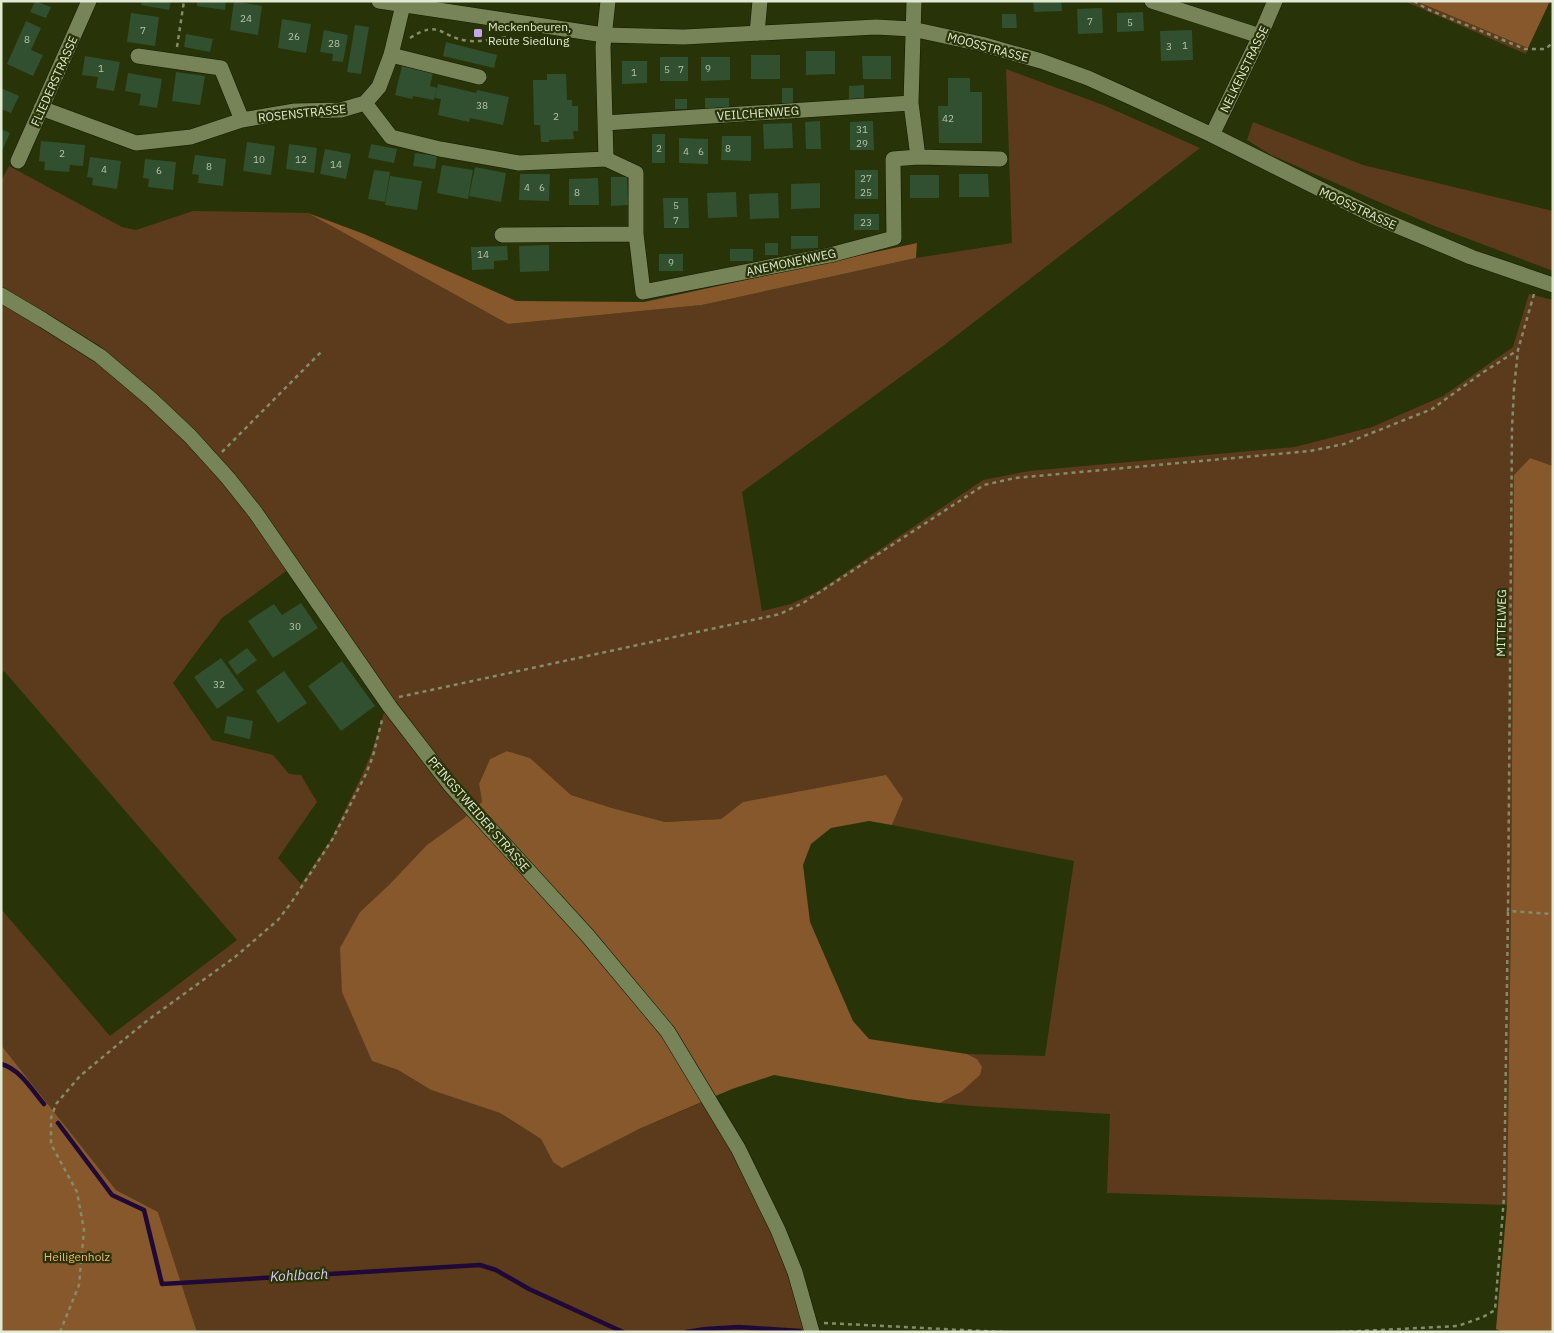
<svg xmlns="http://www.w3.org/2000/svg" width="1554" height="1333" viewBox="0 0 1554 1333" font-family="'IBM Plex Sans',sans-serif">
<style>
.green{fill:#5c3b1c}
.forest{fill:#86582c}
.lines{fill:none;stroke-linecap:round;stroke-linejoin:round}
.stream{stroke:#200937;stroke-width:4.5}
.building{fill:#31502f}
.minor-casing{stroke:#121a00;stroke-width:16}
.tertiary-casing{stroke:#121a00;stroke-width:16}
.path{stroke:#838c6b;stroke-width:2.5;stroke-dasharray:4 4;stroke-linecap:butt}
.minor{stroke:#768458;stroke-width:15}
.tertiary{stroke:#768458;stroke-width:15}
.poi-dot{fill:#c5a7f1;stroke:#283307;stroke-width:2}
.labels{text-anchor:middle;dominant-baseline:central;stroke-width:4.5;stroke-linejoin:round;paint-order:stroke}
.number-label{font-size:10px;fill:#b6c4aa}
.poi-label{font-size:12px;fill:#e2ead3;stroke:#283307;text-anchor:start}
.street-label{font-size:12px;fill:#e2ead3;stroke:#283307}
.park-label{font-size:12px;fill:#f8b272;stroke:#283307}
.water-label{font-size:14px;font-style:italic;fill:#ddcafb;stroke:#283307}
</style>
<rect width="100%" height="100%" fill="#283307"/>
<!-- green -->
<path class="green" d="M1404 1H1416L1528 48 1526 54Z
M1006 69 1103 105 1200 148 943 346 742 492 762 611 791 604 818 591 983 480 1029 471 1295 447 1372 427 1443 396 1513 347 1529 294 1553 300V466L1530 458 1514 475 1511 911 1507 1205 1107 1193 1110 1114 973 1106 940 1103 961 1092 977 1059 967 1054 1045 1056 1074 861 892 825 903 799 743 802 721 819 665 822 612 808 571 795 530 758 507 751 490 759 479 784 482 802 360 912 372 1061 398 1070 431 1090 500 1113 541 1139 553 1162 639 1129 703 1102C734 1155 768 1210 788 1269 795 1290 800 1311 805 1332H197L158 1212 116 1190 1 1045V909L110 1036 237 940 4 671 1 674V303L85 354 126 386 182 438 245 507 289 569 222 618 173 683 212 740 273 755 289 774 301 775 317 802 278 858 301 884 331 839 363 773 371 754 390 693 282 538 189 426 100 346 1 288V181L9 166 122 227 136 230 193 211 308 213 508 324 702 305 916 258 1012 243Z
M1253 122 1363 165 1553 211V271L1432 225 1271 155 1247 140Z"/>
<!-- forest -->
<path class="forest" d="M1416 1H1550L1528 48Z
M308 213 364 234 516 301 644 302 917 243 916 258 702 305 508 324Z
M1530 458 1553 466V1332H1504L1496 1329 1507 1205 1511 911 1514 475Z
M507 751 530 758 571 795 612 808 665 822 721 819 743 802 886 775 903 799 892 825 869 821 831 828 811 844 803 865 810 922 853 1021 869 1039 967 1054 977 1059 982 1067 980 1075 961 1092 940 1103 907 1099 774 1075 732 1089 639 1129 562 1168 553 1162 541 1139 500 1113 431 1090 398 1070 372 1061 342 992 340 948 360 912 389 885 427 845 463 819 482 802 479 784 490 759Z
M1 1045 116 1190 158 1212 197 1332H1Z"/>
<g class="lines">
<!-- stream -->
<path class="stream" d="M1 1064C20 1069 32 1090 44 1104
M58 1123 112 1195 144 1210 162 1284 480 1265 496 1270 529 1289 623 1332
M686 1332 706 1329 739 1327 800 1331"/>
</g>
<!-- building -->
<path class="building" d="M35 1 51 7 46 18 30 12Z
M142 1H171L169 10 141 5Z
M197 1H226L225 10 197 6Z
M234 1 262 6 258 35 230 30Z
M1033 1H1061L1062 11 1034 12Z
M1102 8 1103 33 1078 34 1077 9Z
M1143 12 1144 31 1117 32V13Z
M131 13 159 17 155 46 127 42Z
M1002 14H1016L1017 28H1002Z
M282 19 311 24 306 53 278 48Z
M26 21 41 28 31 50 43 55 33 76 7 64Z
M355 25 369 27 361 74 347 72Z
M324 30 348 35 343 62 332 61 333 54 320 52Z
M1192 30 1193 60 1161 61 1160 31Z
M186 34 213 39 210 52 184 47Z
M446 42 497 55 494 68 443 56Z
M806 51H835V74L806 75Z
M751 55H780V79H751Z
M85 56 120 62 114 91 96 88 98 77 82 75Z
M862 56H891V79H863Z
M660 57H688V81H660Z
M701 57H730V80L701 81Z
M622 61H647V83L622 84Z
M402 66 433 73 430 86 437 88 434 100 413 96 412 99 395 95Z
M176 72 205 76 200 105 172 101Z
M128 73 162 79 157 108 139 105 141 94 125 91Z
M547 74H566L567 100H572V106H578V131H573L574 139 549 140V142H541L540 125H534L533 80H547Z
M948 78H970V92H982V143H939L938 106H948Z
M438 84 476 93 477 90 509 97 503 125 470 118 469 122 438 115 441 99 435 98Z
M864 85V99L849 100V86Z
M1 88 19 96 11 113 1 109Z
M782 88H793V104H782Z
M705 98H729V109H705Z
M675 99H687V109H675Z
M820 121 821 149H806L805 122Z
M873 121 874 150H850V122Z
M792 123 793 148 764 149 763 124Z
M1 129 10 133 1 153Z
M652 134H665V163H652Z
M722 136H751V161L721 160Z
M679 138 708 139V164L679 163Z
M41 141 85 145 83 166 70 165 69 172 44 170 45 162 39 161Z
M247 142 275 146 271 175 243 171Z
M289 144 317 148 314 173 286 169Z
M371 144 397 149 394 163 368 158Z
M325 149 351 154 346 179 320 174Z
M415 153 437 156 435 169 413 166Z
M195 155 226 159 223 186 198 183 199 175 192 174Z
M90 157 121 161 117 189 92 185 93 178 87 177Z
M145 159 176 162 173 190 148 187 149 179 143 178Z
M442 165 473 170 468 199 437 193Z
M475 167 506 173 501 202 469 196Z
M374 170 390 172 385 202 368 199Z
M855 170H878V199H855Z
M520 174H550L549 201 519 200Z
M959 174H988L989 197H959Z
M910 175H939V198H910Z
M390 176 422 181 417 210 385 205Z
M611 177H627L628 205 611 206Z
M598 178 599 205H569V179Z
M820 183V208L791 209V184Z
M736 192 737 217 708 218 707 193Z
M778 193 779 218 750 219 749 194Z
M663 198H688L689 228H664Z
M854 214H879V230H854Z
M791 236H818V248L791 249Z
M765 243H778V255H765Z
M549 245V271L520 272 519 246Z
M507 246 508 260 494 261V269L472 270 471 247Z
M730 249H753V261H730Z
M659 254H683V271H659Z
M301 603 318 628 273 658 248 621 274 604 282 615Z
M247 648 257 660 237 675 228 662Z
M221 658 244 690 217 709 194 677Z
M342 661 375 706 341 731 308 686Z
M284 671 307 703 278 723 256 691Z
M227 716 253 721 250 739 224 733Z"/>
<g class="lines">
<defs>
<path id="minor" d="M1152 1 1260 36
M757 33 760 1
M391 55 479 77
M138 56 221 68 242 120
M365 103 391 137 440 149 519 163 606 159 636 173V234L643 292 830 255 894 238 893 159 918 157 911 103 914 1
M41 108 136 143 191 137 242 120 295 111 341 110 365 103 379 87 391 55 404 1
M605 123 911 103
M1212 135 1260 36 1275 1
M918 157 1000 159
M606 159 603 47 608 1
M18 161 89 1
M502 235 636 234"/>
<path id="tertiary" d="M379 1 604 35 684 37 876 27 912 29 981 44 1041 61 1088 78 1139 101 1212 135 1376 217 1471 257 1553 285
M1 295 43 320 100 356 152 400 190 436 228 478 255 512 390 707 451 786 587 935 668 1032 738 1148 757 1187 778 1230 795 1272 812 1332"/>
</defs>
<!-- minor casing -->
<use href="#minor" class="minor-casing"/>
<!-- tertiary casing -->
<use href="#tertiary" class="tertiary-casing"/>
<!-- path -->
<path class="path" d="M1414 1 1427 9 1525 49H1545L1553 43
M410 38C441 18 440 38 469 41 482 42 496 38 509 37
M177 47 184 1
M1534 294 1518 350 1514 389 1512 428 1508 911 1553 914
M222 452 322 351
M399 697 780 614 803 603 984 485 1015 478 1310 451 1344 444 1432 409 1482 373 1518 350
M824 1323 1003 1332
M60 1332 79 1285 84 1230 77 1192 51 1144V1118L56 1104 80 1076 116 1046 148 1020 235 957 278 920 291 903 332 840 366 774 373 756 382 720
M1341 1332 1458 1326 1483 1317 1495 1310 1504 1197 1508 911"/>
<!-- minor -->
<use href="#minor" class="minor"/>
<!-- tertiary -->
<use href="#tertiary" class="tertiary"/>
</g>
<!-- markers -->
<rect class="poi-dot" x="473" y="28" width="10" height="10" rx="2.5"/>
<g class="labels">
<!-- number labels -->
<g class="number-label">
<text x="246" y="18">24</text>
<text x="1090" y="21">7</text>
<text x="1130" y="22">5</text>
<text x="143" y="30">7</text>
<text x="294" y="36">26</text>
<text x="27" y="39">8</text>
<text x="334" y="43">28</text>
<text x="1185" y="45">1</text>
<text x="1169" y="46">3</text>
<text x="101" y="68">1</text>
<text x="708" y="68">9</text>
<text x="667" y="69">5</text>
<text x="681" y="69">7</text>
<text x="634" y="72">1</text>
<text x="482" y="105">38</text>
<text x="556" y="116">2</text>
<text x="948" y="118">42</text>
<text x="862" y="129">31</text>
<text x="862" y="143">29</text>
<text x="659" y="148">2</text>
<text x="728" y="148">8</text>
<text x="686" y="151">4</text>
<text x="701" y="151">6</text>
<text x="62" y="153">2</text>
<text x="259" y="159">10</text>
<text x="301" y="159">12</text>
<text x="336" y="164">14</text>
<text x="209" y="166">8</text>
<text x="104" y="169">4</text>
<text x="159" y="170">6</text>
<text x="866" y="178">27</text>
<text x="527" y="187">4</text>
<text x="542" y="187">6</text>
<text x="577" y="192">8</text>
<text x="866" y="192">25</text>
<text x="676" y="205">5</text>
<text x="676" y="220">7</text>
<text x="866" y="222">23</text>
<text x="483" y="254">14</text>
<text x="671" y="262">9</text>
<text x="295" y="626">30</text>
<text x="219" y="684">32</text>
</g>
<!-- poi labels -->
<g class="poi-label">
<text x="488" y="26">Meckenbeuren,<tspan x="488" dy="14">Reute Siedlung</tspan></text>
</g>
<!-- street labels -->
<g class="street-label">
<text transform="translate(988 47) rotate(15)">MOOSSTRASSE</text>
<text transform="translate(1244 69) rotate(-64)">NELKENSTRASSE</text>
<text transform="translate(54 81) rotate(-66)">FLIEDERSTRASSE</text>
<text transform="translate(302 113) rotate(-6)">ROSENSTRASSE</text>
<text transform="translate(758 113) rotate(-4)">VEILCHENWEG</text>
<text transform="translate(1358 208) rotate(25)">MOOSSTRASSE</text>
<text transform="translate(791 262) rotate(-12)">ANEMONENWEG</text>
<text transform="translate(1501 623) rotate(-89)">MITTELWEG</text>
<text transform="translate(479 814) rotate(49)">PFINGSTWEIDER STRASSE</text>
</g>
<!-- park labels -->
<g class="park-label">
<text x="77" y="1256">Heiligenholz</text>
</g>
<!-- water labels -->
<g class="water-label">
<text transform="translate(299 1275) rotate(-3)">Kohlbach</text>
</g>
</g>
<!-- border -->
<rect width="1554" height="1333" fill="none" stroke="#e2ead3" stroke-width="5"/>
</svg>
